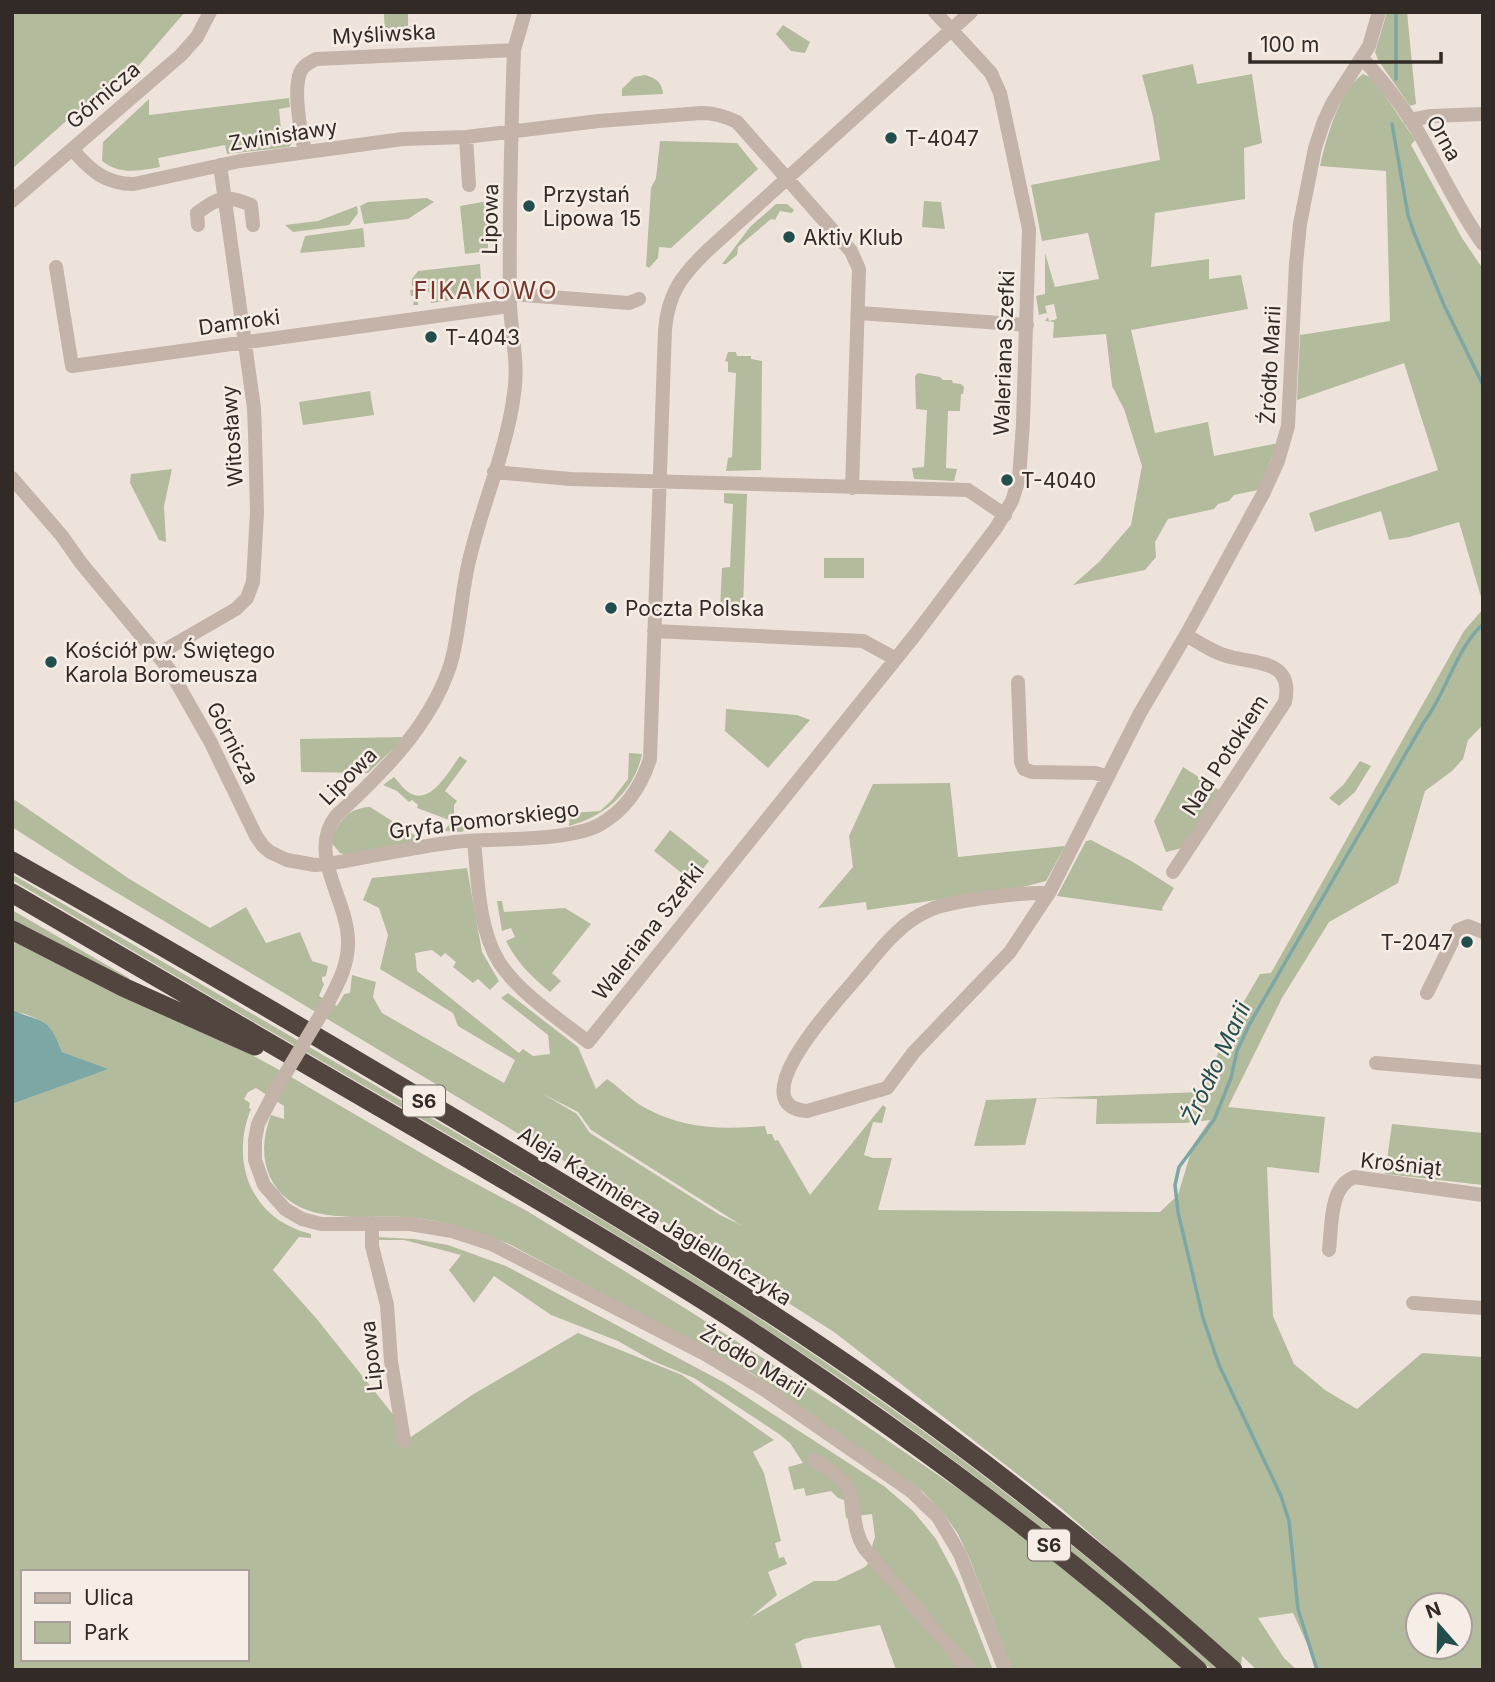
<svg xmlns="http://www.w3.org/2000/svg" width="1495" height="1682" viewBox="0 0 1495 1682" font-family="Inter,sans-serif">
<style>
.green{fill:#b3bb9d;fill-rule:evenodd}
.water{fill:#7da7a5}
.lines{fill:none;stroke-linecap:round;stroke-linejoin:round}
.stream{stroke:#7da7a5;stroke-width:3.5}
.minor{stroke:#c4b3a8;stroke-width:14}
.highway{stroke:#52443f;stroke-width:19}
.minor-bridge{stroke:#c4b3a8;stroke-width:14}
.poi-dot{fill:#224e4d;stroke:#f6ede6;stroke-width:2.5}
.labels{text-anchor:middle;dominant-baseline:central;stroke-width:5;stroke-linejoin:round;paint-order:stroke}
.shield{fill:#f6ede6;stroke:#6d6460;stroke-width:2}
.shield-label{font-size:19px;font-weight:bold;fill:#322a27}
.street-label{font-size:21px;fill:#322a27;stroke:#f6ede6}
.poi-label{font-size:21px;fill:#322a27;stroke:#f6ede6;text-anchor:start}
.water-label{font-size:23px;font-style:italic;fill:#224e4d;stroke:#f6ede6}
.quarter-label{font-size:24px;letter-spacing:2px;fill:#77362b;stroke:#f6ede6}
</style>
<rect width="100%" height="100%" fill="#eee3db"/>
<!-- green -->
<path class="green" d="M12 12H185L134 71 117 76 12 169Z
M384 12H408V26H417V39L385 40Z
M1387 12H1407L1416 104 1410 106 1378 60 1375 52Z
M783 25 810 42 805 53 791 51 776 34Z
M1193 64 1197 84 1252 74 1262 143 1244 148 1245 199 1155 213 1151 267 1209 259V279L1241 275 1248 309 1131 330 1155 433 1208 422 1214 456 1278 443 1258 490 1234 495 1229 501 1218 504 1214 509 1168 519 1155 542 1156 557 1145 570 1073 585 1099 562 1131 525 1142 466 1124 409 1112 386 1106 334 1053 338 1054 322 1045 321 1048 317 1049 321 1057 319 1054 304 1045 306 1047 313 1039 315 1036 296 1045 294V253L1055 287 1099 279 1088 233 1042 241 1031 185 1160 160 1153 117 1142 75Z
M1363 74 1373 78 1415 140 1411 145 1462 238 1483 269V604L1459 522 1409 537 1389 540 1381 511 1315 532 1309 513 1438 470 1404 363 1297 400 1300 335 1390 321 1386 171 1320 166C1326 139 1339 91 1363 74Z
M645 75C656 78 662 82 663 94L622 96V89L634 77Z
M289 98 290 107 279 109 281 129 292 128 291 138H296L289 147 227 154 225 145 158 158 160 167C138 171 120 175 102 161L103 142 149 99V115Z
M660 141 737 143 758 169 671 248 659 247 658 258 649 268 646 266 651 188 656 178Z
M427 198 434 202 408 219 364 224 360 206 368 202Z
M488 201V251L465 254 460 206Z
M924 201 941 202 945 229 922 227Z
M776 204H787L794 210 792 213 780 211 775 220 771 219 738 247 737 255 726 264H722L750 227Z
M357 206 358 213 349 225 293 232 285 225 318 221Z
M363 228 365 247 300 253 305 236Z
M480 264 482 296 431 303 429 292 418 294V305H413L415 296H411L410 290 429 288 428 285 415 287 412 286V279L418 271Z
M728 352H736L737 356H751V359L762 361 761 470 726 471 728 458 732 457 736 373 728 372V362L725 361Z
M918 373 940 377 943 380H952L953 383 961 384 964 387 963 394H961L960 411H948L946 468 957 469 954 481 914 479 912 468 924 467 927 410 916 409 915 376Z
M370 391 374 415 303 425 299 402Z
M172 469 164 506 166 542 159 540 130 483 131 474Z
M724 493 747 494 743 608 720 609 722 568 730 567 733 504 724 503Z
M824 558H864V578H824Z
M1483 609V725L1468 740 1463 759 1452 771 1425 791 1398 883 1329 922 1282 998 1228 1107 1325 1117 1319 1173 1267 1167 1273 1316 1294 1364 1325 1390 1357 1409 1422 1353 1483 1357V1670H1319L1293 1613 1258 1618 1284 1658 1297 1670H1257L1242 1656 1241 1666 1062 1509 834 1332 574 1167 79 870 12 827V798L128 878 210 928 246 907 266 943 300 932 312 961 328 966 326 976 322 977V981L324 984 319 996 337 1006 344 994 350 993 352 975 376 982 373 997 382 1013 504 1083 515 1060 458 1026 453 1013 380 969 388 935 379 908 363 900 372 878 467 868 482 952 499 981 490 990 478 979 473 983 453 967 456 962 445 953 441 957 432 950 415 953 417 971 519 1053 523 1049 533 1056 550 1054 548 1035 501 998 508 993 578 1047 596 1089 607 1079C619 1087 630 1099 642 1106 681 1129 722 1130 765 1126L767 1134H772L775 1141 778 1140 810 1195 883 1105 886 1108 882 1123 873 1122 864 1155 873 1158H892L878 1210 1160 1212 1178 1195 1193 1145 1210 1120 1185 1123 1096 1124 1097 1099 1037 1098 1025 1145 974 1146 986 1100 1201 1092 1211 1075 1223 1037 1260 974 1271 973 1464 631ZM543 1094 578 1112 591 1130 741 1225 720 1215 590 1133 577 1114ZM1418 1605H1460V1647H1418Z
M726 709 797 715 810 720 768 768 725 731Z
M402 737 397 745 368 773 301 772 300 739Z
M629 753 642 754C634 791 606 816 569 826L570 813 600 811 611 801 628 779Z
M460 756 467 761 445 791 457 801 454 805V820L467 819 465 829 462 832 444 831 452 821 417 808 418 805 412 800 409 802 397 791 383 785 394 777C399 782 404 790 410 793 431 806 450 769 460 756Z
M1360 761 1371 766 1355 792 1339 806 1329 798 1344 784Z
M1183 767 1219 790 1182 848 1166 852 1154 821Z
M950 783 958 857 1065 846 1046 881 1019 888 867 910 866 902 818 908 853 867 849 836 873 784Z
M370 807 419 838 420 841 347 855 340 853 331 842C338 822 347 808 370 807Z
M670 830 709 861 693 882 654 851Z
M1091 840 1133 862 1174 888 1162 908 1163 911 1057 896 1086 841Z
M12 874C144 951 277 1028 409 1105 570 1199 731 1295 884 1403 1001 1485 1112 1576 1220 1670H1212C1092 1565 967 1466 836 1376 697 1281 551 1195 406 1110 274 1034 143 957 12 880Z
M497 901H502L504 912 565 908 591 924 552 973 561 981 550 992C532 977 517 963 506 941L515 937 511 928 502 931Z
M12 910 129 978 130 981 12 922Z
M12 938 229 1043 274 1067 445 1167 527 1211 691 1312 836 1405 973 1499 1082 1583 1185 1670H1012L969 1557 958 1534 944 1514 923 1492 753 1374 509 1244C479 1232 449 1222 416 1218 368 1212 297 1232 270 1177 261 1157 263 1135 271 1115L284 1119V1106L256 1088 248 1092 244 1099 250 1103 249 1108 251 1109C229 1163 252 1220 311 1234V1238L299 1237 273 1270 316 1318 411 1437 472 1395 578 1333 682 1375 774 1440 753 1452 764 1473 781 1541 775 1543 779 1558 784 1557 787 1564 768 1572 777 1595 751 1617 814 1581H836L865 1567 876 1554 872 1546 875 1537 872 1514 856 1516 840 1482 850 1517 846 1518 844 1500 838 1498 831 1491 806 1496 804 1488 794 1490 788 1467 803 1463 790 1443 779 1434 694 1378 653 1361 618 1341 551 1315 494 1276 474 1303 449 1270 461 1255 404 1240H376L377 1237 414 1239 448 1245 506 1266 725 1383 884 1486 913 1511 936 1539 958 1580 993 1670H896L880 1625 804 1639 795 1644 803 1670H12V1104L106 1069 62 1052C53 1026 40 1017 13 1011ZM23 1572H247V1659H23Z
M1392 1124 1483 1133V1185L1385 1174Z"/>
<!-- water -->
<path class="water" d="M12 1010C43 1023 49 1017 62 1052L108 1069 12 1104Z"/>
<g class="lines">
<!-- stream -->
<path class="stream" d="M1396 79V12
M1392 124 1408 215 1414 233 1444 305 1483 385
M1317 1670 1298 1609 1289 1521 1281 1496 1219 1365 1203 1318 1178 1212 1175 1185 1179 1167 1214 1120 1231 1078 1237 1051 1249 1025 1424 722C1447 692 1455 650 1483 624"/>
<!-- minor -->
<path class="minor" d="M1362 58C1389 87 1413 120 1431 155 1448 186 1462 215 1483 244
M1410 120 1431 116 1483 114
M466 137 469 185
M73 150C90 170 105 184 134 184L240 161 403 139 466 137 599 121 701 113C715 113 725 116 737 122L851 251 859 269 852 488
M305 152C301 133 293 91 300 73 303 65 309 63 316 59L514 50
M12 201 181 55 197 37 210 12
M198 225 197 213C219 197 225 194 251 205L253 225
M56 267 72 366 510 306
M510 294 629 303 639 299
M859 313 1027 325
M494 472 570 479 968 490 1005 515
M12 478 62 536 81 563 169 669 210 741 256 836 263 846 270 852 287 860 315 865 328 864C370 857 413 847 455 842 493 838 567 842 599 825 626 810 641 787 650 759L665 330C668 293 682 275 708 250L971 12
M654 631 863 641 896 659
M158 654 236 609 247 598 253 582 257 512 255 434 254 408 220 165
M1018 682 1021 762 1024 769 1032 772 1095 773 1106 776
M474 841C478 879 478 928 499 962 519 993 559 1019 588 1042L915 635 996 528 1012 501 1019 479 1023 423 1029 229 1000 93 991 73 935 12
M1173 872 1285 702C1294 661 1259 664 1231 657 1215 654 1200 643 1186 635
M1049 893C1025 892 954 900 932 909 920 914 906 923 896 933 881 947 868 965 854 981 838 1000 739 1105 807 1111L887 1088 914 1052 1010 952 1049 893 1140 713 1186 635 1263 494 1278 461 1288 426 1296 264 1300 224 1315 148 1324 121 1333 102 1369 46 1379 12
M1427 993 1458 930 1468 926 1483 932
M329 1001C339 982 349 963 348 940 347 898 307 854 336 816 382 773 429 728 450 666 460 634 461 591 470 557 483 502 507 449 514 394 519 364 511 333 510 304 509 219 511 134 514 50L525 12
M1376 1063 1483 1072
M275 1091 258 1124 255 1140V1160L264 1185 285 1209 302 1219 321 1224H410L452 1231 492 1244 705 1354 765 1390 911 1491 938 1517 960 1554 1005 1670
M372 1223V1246L387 1305 391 1361 404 1441
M1329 1250C1332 1226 1329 1187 1354 1177L1483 1195
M1413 1303 1483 1308
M814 1460C824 1467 839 1475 846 1485 857 1500 850 1527 865 1549L969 1670"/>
<!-- highway -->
<path class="highway" d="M12 861C169 949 323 1040 477 1132 618 1217 760 1302 894 1397 1012 1481 1125 1573 1233 1670
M12 893C162 981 313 1067 462 1155 553 1209 643 1261 731 1318 894 1425 1052 1541 1198 1670
M12 930 123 987 255 1046"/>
<!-- minor-bridge -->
<path class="minor-bridge" d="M275 1091 329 1001"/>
</g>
<!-- markers -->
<g class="poi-dot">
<circle cx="891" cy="138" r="7"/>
<circle cx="529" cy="206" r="7"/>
<circle cx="789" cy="237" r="7"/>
<circle cx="431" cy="337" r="7"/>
<circle cx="1007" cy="480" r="7"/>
<circle cx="611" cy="608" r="7"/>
<circle cx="51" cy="662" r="7"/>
<circle cx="1467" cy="942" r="7"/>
</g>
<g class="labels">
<!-- shield labels -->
<g class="shield">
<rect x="403" y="1085.5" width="42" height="31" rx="5"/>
<rect x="1028" y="1529.5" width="42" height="31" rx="5"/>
</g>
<g class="shield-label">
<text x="424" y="1101">S6</text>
<text x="1049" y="1545">S6</text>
</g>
<!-- street labels -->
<g class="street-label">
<text transform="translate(384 34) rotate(-3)">Myśliwska</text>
<text transform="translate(103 95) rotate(-41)">Górnicza</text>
<text transform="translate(283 135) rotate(-9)">Zwinisławy</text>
<text transform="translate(1444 138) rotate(61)">Orna</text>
<text transform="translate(490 219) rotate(-89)">Lipowa</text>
<text transform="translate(239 322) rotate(-8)">Damroki</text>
<text transform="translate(1004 353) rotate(-88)">Waleriana Szefki</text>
<text transform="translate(1270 365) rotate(-87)">Źródło Marii</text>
<text transform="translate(232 436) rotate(-94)">Witosławy</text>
<text transform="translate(233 743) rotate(63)">Górnicza</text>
<text transform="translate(1225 755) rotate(-57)">Nad Potokiem</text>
<text transform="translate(348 776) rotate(-45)">Lipowa</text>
<text transform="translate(484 820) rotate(-7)">Gryfa Pomorskiego</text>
<text transform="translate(648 932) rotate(-52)">Waleriana Szefki</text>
<text transform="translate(1401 1164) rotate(6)">Krośniąt</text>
<text transform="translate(655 1216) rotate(32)">Aleja Kazimierza Jagiellończyka</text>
<text transform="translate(371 1356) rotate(-96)">Lipowa</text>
<text transform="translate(753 1361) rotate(31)">Źródło Marii</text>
</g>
<!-- poi labels -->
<g class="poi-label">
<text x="905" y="138">T-4047</text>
<text x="543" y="194">Przystań<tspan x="543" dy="24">Lipowa 15</tspan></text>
<text x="803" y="237">Aktiv Klub</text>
<text x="445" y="337">T-4043</text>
<text x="1021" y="480">T-4040</text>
<text x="625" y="608">Poczta Polska</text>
<text x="65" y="650">Kościół pw. Świętego<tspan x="65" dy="24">Karola Boromeusza</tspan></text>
<text x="1453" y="942" text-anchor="end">T-2047</text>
</g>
<!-- water labels -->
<g class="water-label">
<text transform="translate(1216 1063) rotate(-65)">Źródło Marii</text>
</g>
<!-- quarter labels -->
<g class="quarter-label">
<text x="486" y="290">FIKAKOWO</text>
</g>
</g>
<!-- border -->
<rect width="1495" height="1682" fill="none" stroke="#322a27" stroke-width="28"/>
<!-- legend -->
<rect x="21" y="1570" width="228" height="91" fill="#f6ede6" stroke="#a89f9a" stroke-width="2"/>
<rect x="35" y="1593" width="35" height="10" fill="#c4b3a8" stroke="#a89f9a" stroke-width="2"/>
<text x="84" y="1605" font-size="21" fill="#322a27">Ulica</text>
<rect x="35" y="1622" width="35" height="21" fill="#b3bb9d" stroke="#a89f9a" stroke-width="2"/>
<text x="84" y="1640" font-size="21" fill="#322a27">Park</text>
<!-- north arrow -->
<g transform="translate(1439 1626) rotate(340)"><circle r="33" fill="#f6ede6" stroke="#a89f9a" stroke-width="2"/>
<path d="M0-5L12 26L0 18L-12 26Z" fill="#224e4d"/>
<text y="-10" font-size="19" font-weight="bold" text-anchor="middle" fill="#322a27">N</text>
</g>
<!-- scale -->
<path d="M1250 52v10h191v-10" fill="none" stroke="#322a27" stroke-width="3.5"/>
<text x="1260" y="52" font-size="21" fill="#322a27" stroke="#f6ede6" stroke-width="5" paint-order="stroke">100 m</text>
</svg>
